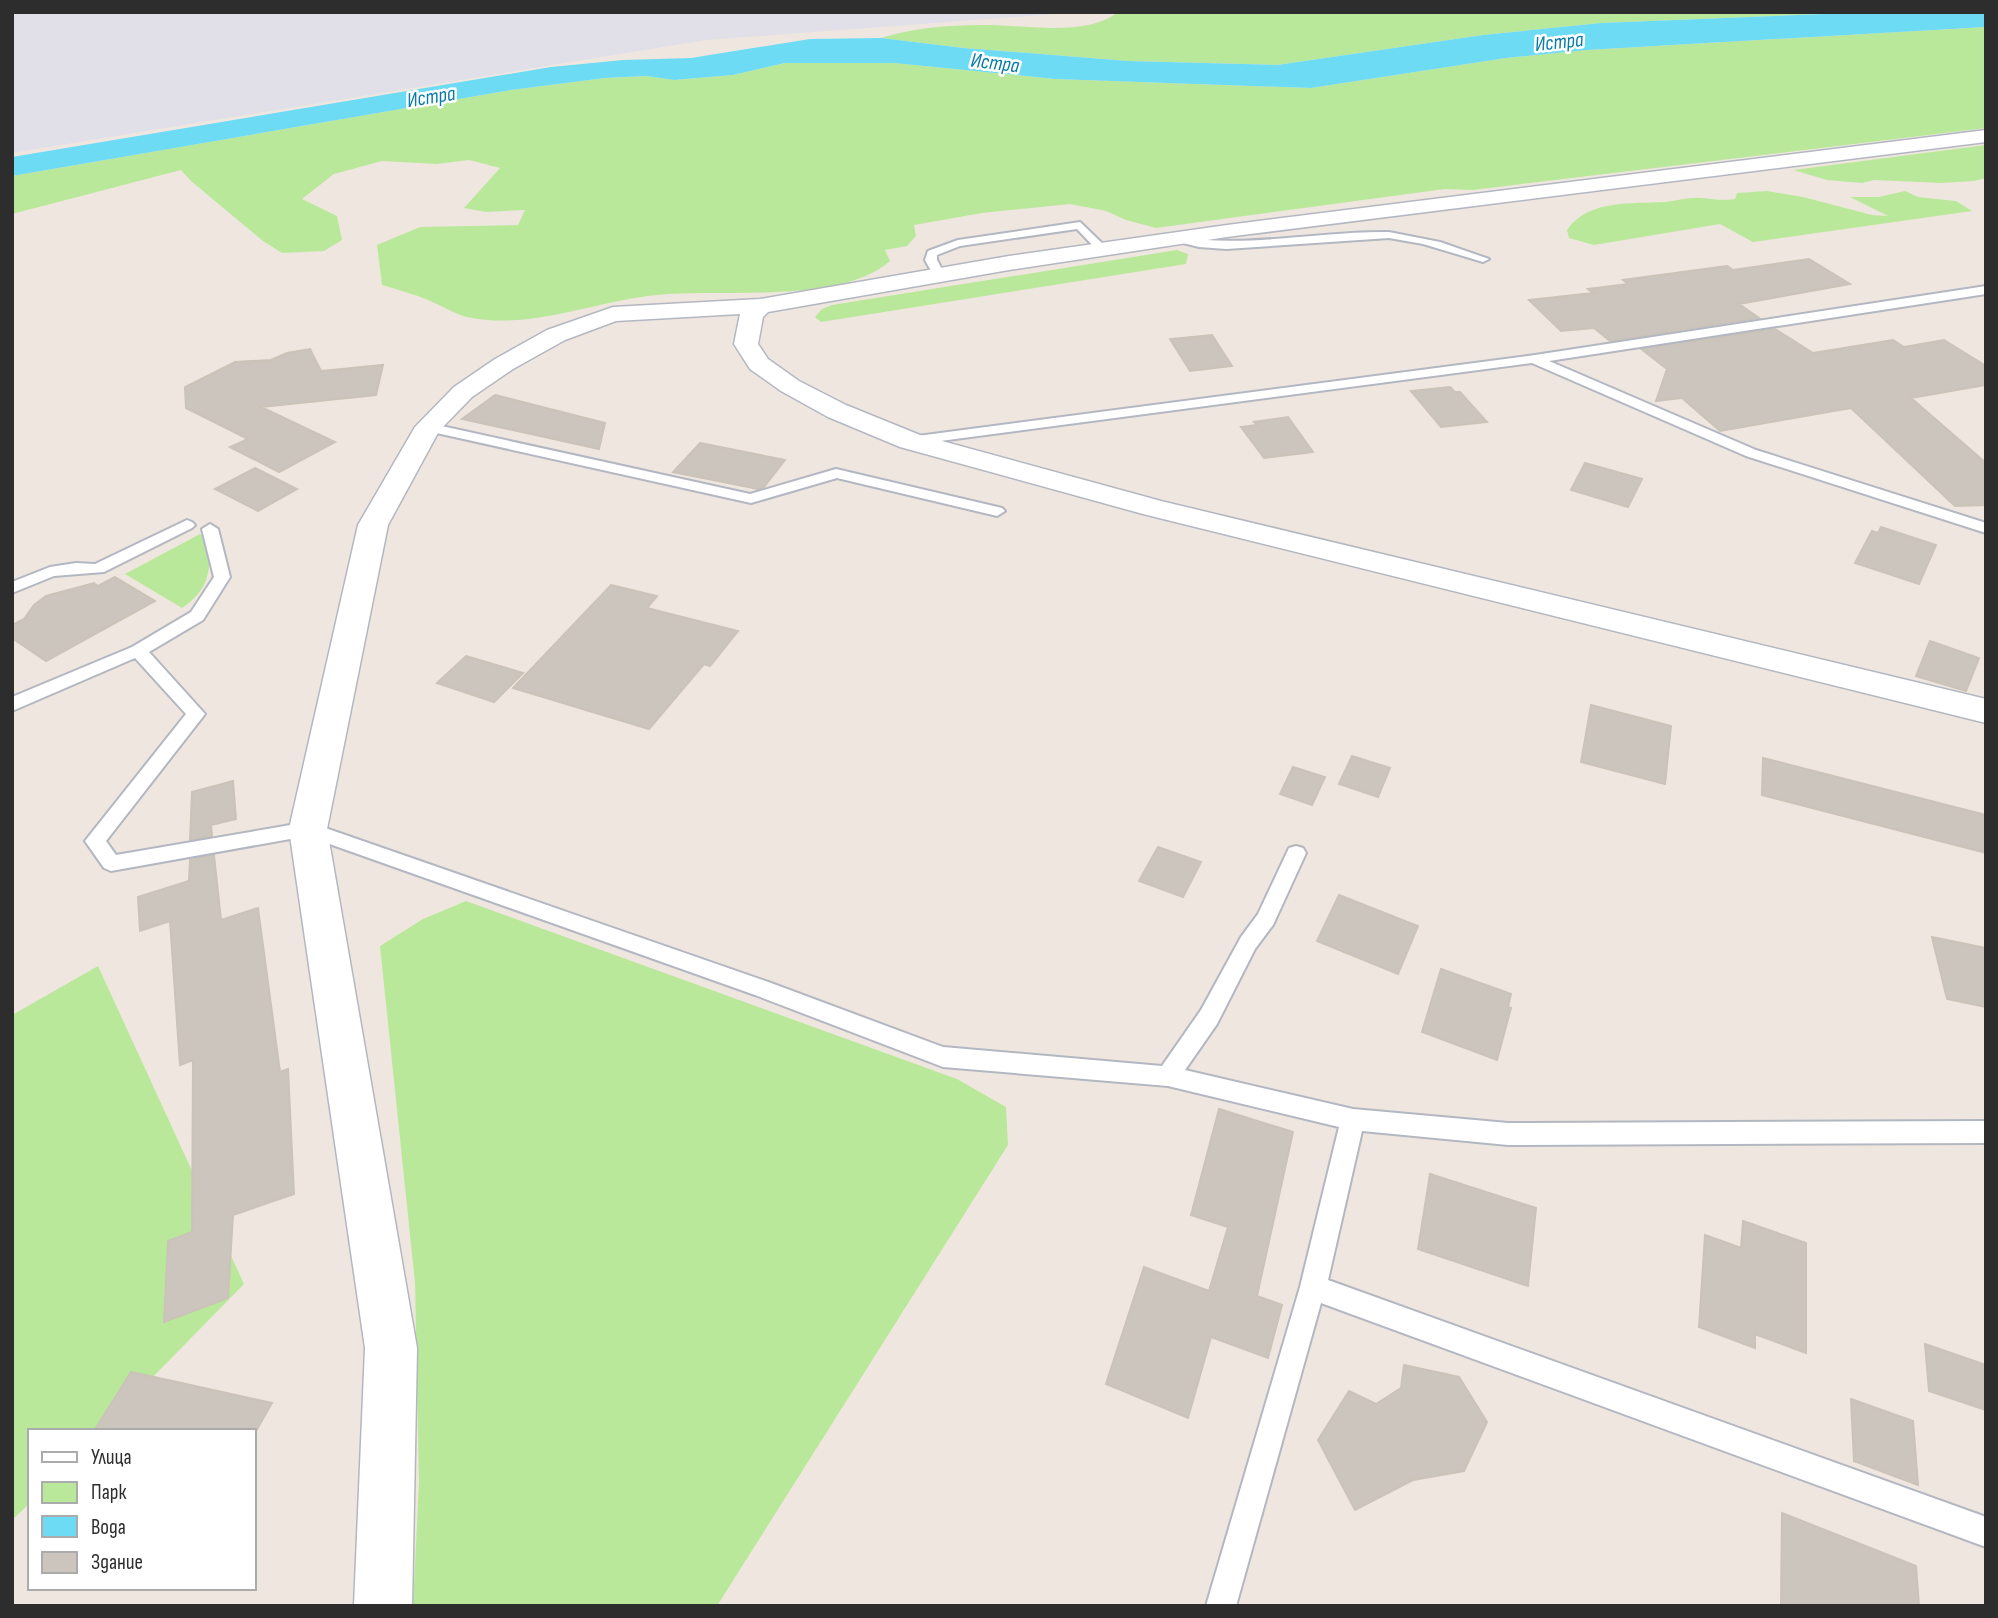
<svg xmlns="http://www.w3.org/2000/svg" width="1998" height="1618" viewBox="0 0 1998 1618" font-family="'Sofia Sans Condensed',sans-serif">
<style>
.industrial{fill:#e1e0e8}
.green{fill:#bae89a}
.water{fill:#6edbf5}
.building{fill:#cbc5be;stroke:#cbc3b8;stroke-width:2}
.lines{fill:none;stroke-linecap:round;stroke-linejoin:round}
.lane-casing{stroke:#b3b7c1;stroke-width:4}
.street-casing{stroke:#b3b7c1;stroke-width:3}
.lane{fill:#fff;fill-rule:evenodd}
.street{fill:#fff;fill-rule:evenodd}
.labels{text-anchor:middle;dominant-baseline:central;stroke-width:5;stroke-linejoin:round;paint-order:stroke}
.far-water-label{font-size:21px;font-style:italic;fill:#077ca8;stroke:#fff}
</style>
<rect width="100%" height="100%" fill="#efe7df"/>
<!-- industrial -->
<path class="industrial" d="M12 12H1082L707 40 12 153Z"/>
<!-- green -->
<path class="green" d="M1118 12H1874L1601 23 1483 35 1277 65 1128 61 964 48 881 38C914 28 947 25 982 25 1021 24 1086 38 1118 12Z
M1986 27V128L1473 190 1445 189 1156 228 1126 220 1106 211 1070 204 982 213 914 225 916 236 907 246 885 250 890 261C840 305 722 288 657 295 595 301 535 329 472 318 458 316 442 306 428 300 414 294 398 290 382 285L377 245 420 227 518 225 525 210 486 212 464 208 500 168 469 160 437 164 382 161 334 174 302 199 337 216 342 240 324 251 282 253 263 241 191 181 181 170 12 214V176L511 90 605 78 646 76 674 80 733 75 785 63H894L1055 79 1311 88 1506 58 1587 50Z
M1986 145V178L1974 181 1942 183 1874 180 1862 183 1827 180 1793 170Z
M1767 191 1803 197 1872 215 1888 216 1850 197H1879L1905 191 1918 197 1956 201 1972 211 1753 242 1720 224 1594 245 1569 238 1567 230C1589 199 1631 204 1664 202 1676 201 1689 197 1702 198 1714 199 1723 201 1735 199L1737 193Z
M1177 250 1188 254 1186 264 821 322 815 317 822 309 832 305Z
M200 534 211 542C209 573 210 589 182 608L125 574Z
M466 901 957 1079 1006 1107 1008 1145 717 1606H413L419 1482 415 1283 380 946 423 919Z
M98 966 244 1284 100 1431H30V1503L12 1520V1015Z"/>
<!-- water -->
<path class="water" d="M1874 12H1986V27L1587 50 1506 58 1311 88 1055 79 894 63H785L733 75 674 80 646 76 605 78 511 90 12 176V157L551 67 623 60 691 58 810 39 881 38 964 48 1128 61 1277 65 1483 35 1601 23Z"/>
<!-- building -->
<path class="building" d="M1809 259 1850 284 1739 304 1759 318 1610 341 1594 328 1561 331 1529 300 1593 293 1588 289 1628 284 1623 280 1727 266 1733 270Z
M1775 329 1813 353 1893 340 1904 347 1944 340 1986 366V385L1911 398 1986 463V505L1955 506 1851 408 1720 431 1682 398 1656 401 1667 369 1641 349Z
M1212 335 1232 366 1190 371 1170 339Z
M310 349 321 371 383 365 376 395 261 407 335 442 279 472 230 447 248 439 186 408 185 387 235 362 271 360 287 353Z
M1450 387 1455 392H1460L1487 422 1441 427 1411 391Z
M495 395 605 423 599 449 462 419Z
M1288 417 1313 452 1264 458 1241 427 1257 425 1254 422Z
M700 443 785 460 764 487 758 489 673 472Z
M1585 463 1642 479 1628 507 1571 490Z
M255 468 297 489 258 511 215 489Z
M1881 527 1936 545 1919 584 1855 563 1872 531 1878 533Z
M115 577 155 601 46 661 12 638V625L24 619 34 605 46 596 94 583 98 586Z
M611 585 657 596 647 608 738 631 710 666 704 664 649 729 513 688Z
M1930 641 1979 658 1966 691 1916 676Z
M466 656 523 673 494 702 437 683Z
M1591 705 1671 726 1665 784 1581 762Z
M1352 756 1390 768 1378 797 1339 784Z
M1763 758 1986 815V853L1762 795Z
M1293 767 1325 777 1312 805 1280 794Z
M233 781 236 819 211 825 212 836 190 840 192 792Z
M1158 847 1201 862 1183 897 1139 881Z
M214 855 221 920 258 908 280 1072 288 1069 294 1194 233 1215 228 1298 164 1322 168 1241 192 1232 193 1060 180 1065 170 921 140 931 138 897 189 881 190 860Z
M1339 895 1418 926 1398 974 1317 941Z
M1932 937 1986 948V1007L1947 999Z
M1441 969 1511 994 1508 1007 1511 1008 1497 1060 1422 1032Z
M1219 1109 1293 1132 1257 1296 1282 1305 1268 1358 1211 1337 1188 1418 1106 1384 1144 1267 1209 1291 1228 1227 1191 1215Z
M1430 1174 1536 1208 1528 1286 1418 1249Z
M1743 1221 1806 1243V1353L1755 1334V1348L1699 1327 1705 1235 1741 1248Z
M1925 1344 1986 1365V1410L1929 1391Z
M1404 1365 1459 1377 1487 1422 1464 1471 1413 1480 1355 1510 1318 1440 1349 1391 1376 1404 1401 1388Z
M131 1372 177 1382 272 1403 256 1431H94Z
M1851 1399 1913 1421 1918 1485 1854 1461Z
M1782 1513 1916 1566 1919 1606H1781Z"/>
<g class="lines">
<defs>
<path id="lane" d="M1080 222 1106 247V251H1098L1077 229 960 246 937 255V260L945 275 939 279 935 278 925 260 928 251 958 240Z
M1389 232 1440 242 1489 259 1483 262 1423 244 1389 238 1226 249 1199 247 1167 239 1173 236C1245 249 1316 231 1389 232Z
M1986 286V294L1549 361 1756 450 1986 523V533L1746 456 1532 363 910 445 903 441 910 437 1535 355Z
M428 423 750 494 836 469 1002 508 1005 511 997 516 837 478 751 503 423 430 421 427Z
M187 520 192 522 195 525 192 528 104 572 54 576 12 593V582L50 567 76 563 95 564Z
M210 524 218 529 230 577 203 620 149 652 205 714 106 841 116 855 308 822 771 983 943 1047 1162 1066 1201 1010 1241 937 1258 914 1289 848 1296 846 1303 848 1306 853 1273 925 1255 949 1217 1024 1185 1070 1353 1109 1508 1123 1986 1121V1143L1508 1145 1362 1131 1328 1280 1986 1517V1547L1321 1303 1236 1606H1206L1300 1287 1339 1127 1168 1086 943 1067 755 995 307 836 111 871 104 868 85 841 186 714 135 658 12 711V697L132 647 191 612 214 577 202 529Z"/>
<path id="street" d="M1986 130V142L1227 237 1009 270 768 312 763 317 758 344 768 359 799 381 846 405 920 435 1161 501 1986 699V723L1143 514 900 447 828 417 781 391 750 369 734 344 740 314 616 321 565 340 513 369 472 397 439 431 388 525 327 829 417 1348 412 1606H354L365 1348 289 829 358 525 415 427 454 387 495 359 547 330 613 307 760 299 1009 256 1227 225Z"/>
</defs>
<!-- lane casing -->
<use href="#lane" class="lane-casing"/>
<!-- street casing -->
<use href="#street" class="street-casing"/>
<!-- lane -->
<use href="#lane" class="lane"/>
<!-- street -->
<use href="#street" class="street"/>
</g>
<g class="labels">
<!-- far-water labels -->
<g class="far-water-label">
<text transform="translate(1559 42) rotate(-6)">Истра</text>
<text transform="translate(995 63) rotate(7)">Истра</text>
<text transform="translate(431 97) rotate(-9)">Истра</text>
</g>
</g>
<!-- border -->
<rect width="1998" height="1618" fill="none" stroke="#2d2d2d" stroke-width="28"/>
<!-- legend -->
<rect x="28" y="1429" width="228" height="161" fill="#ffffff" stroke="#ababab" stroke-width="2"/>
<rect x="42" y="1452" width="35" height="10" fill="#ffffff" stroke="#ababab" stroke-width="2"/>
<text x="91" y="1464" font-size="21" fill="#2d2d2d">Улица</text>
<rect x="42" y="1482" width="35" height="21" fill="#bae89a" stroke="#ababab" stroke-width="2"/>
<text x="91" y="1499" font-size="21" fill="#2d2d2d">Парк</text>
<rect x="42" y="1516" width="35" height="21" fill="#6edbf5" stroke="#ababab" stroke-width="2"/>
<text x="91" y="1534" font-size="21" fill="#2d2d2d">Вода</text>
<rect x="42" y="1552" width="35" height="21" fill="#cbc5be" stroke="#ababab" stroke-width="2"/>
<text x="91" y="1569" font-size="21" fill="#2d2d2d">Здание</text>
</svg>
